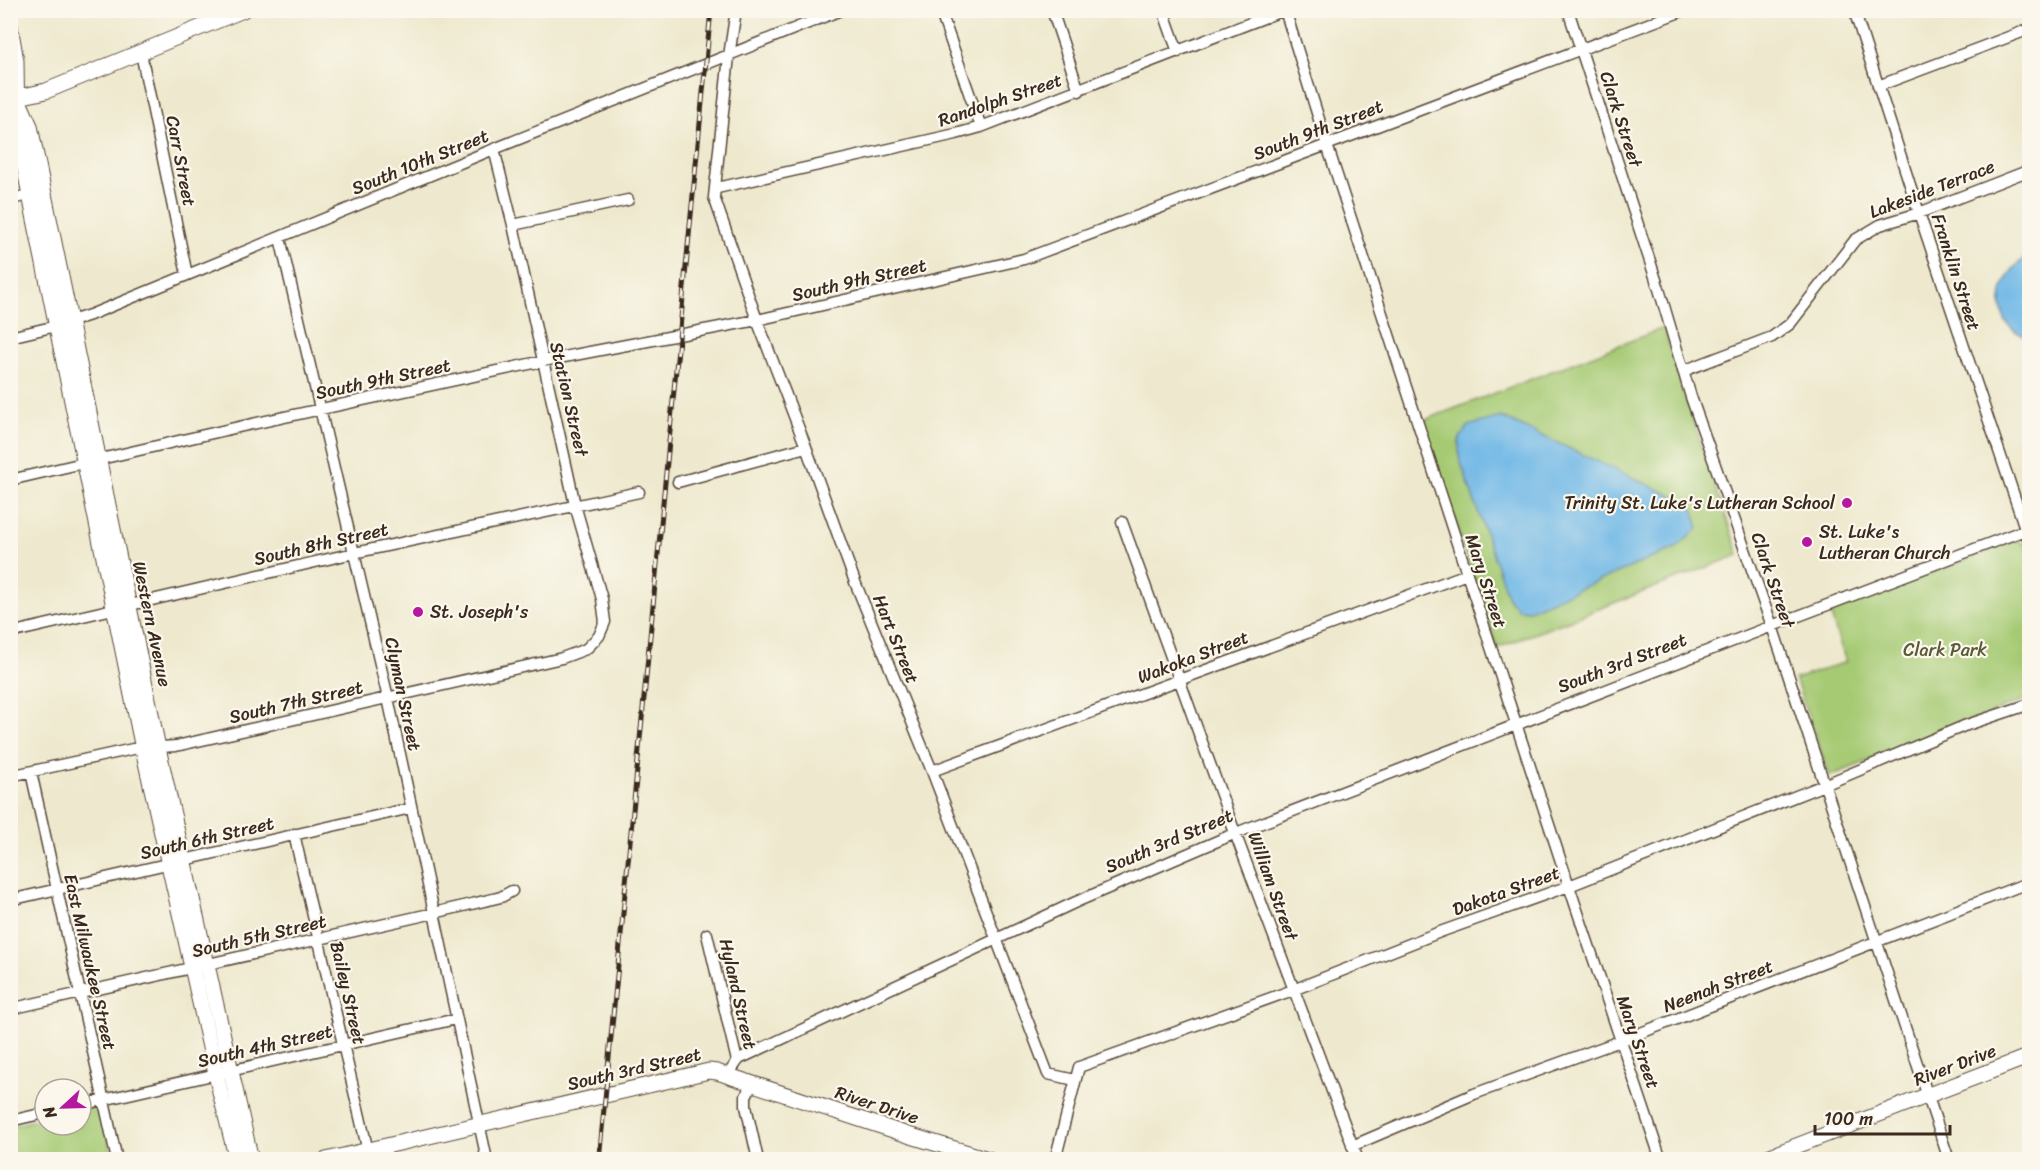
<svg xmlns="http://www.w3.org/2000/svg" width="2040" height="1170" viewBox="0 0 2040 1170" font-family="Sriracha,sans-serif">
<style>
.green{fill:#a6ca73;stroke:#707a48;stroke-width:1.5}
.water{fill:#6eb7e6;stroke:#547082;stroke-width:1.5}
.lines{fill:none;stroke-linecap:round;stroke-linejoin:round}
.street-casing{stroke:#564738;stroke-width:13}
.secondary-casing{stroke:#564738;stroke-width:17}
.street{stroke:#fff;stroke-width:10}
.secondary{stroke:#fff;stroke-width:15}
.rail-casing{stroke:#3b2a1e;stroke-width:5}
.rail{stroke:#fbf7ec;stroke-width:3;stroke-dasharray:9;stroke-linecap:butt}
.poi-dot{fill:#b5179e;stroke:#fbf7ec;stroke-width:2}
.labels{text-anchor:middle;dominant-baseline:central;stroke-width:4.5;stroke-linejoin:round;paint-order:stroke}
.street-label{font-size:18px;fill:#3b2a1e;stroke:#fbf7ec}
.poi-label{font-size:18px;fill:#3b2a1e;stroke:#fbf7ec;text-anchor:start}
.park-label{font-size:18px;fill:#5b5a38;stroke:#fbf7ec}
</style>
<rect width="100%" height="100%" fill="#fbf7ec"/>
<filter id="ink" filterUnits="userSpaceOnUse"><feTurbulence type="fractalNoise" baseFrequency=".0167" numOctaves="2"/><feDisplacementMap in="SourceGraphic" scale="12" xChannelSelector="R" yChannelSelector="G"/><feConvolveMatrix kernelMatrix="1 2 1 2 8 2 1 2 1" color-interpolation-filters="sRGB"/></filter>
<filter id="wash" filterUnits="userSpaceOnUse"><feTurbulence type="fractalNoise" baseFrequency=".008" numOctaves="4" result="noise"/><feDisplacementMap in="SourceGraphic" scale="24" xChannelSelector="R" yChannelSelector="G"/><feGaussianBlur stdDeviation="1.35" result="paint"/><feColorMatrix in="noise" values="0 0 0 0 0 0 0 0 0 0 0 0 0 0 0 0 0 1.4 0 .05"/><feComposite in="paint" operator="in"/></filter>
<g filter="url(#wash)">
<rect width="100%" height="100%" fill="#eee9ce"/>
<!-- green -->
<path class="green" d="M1664 328 1677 374 1739 555 1497 648 1422 421Z
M2017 540 2024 544 2030 560 2029 698 1830 776 1795 679 1846 662 1830 613Z
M100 1106 114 1159H11L10 1126 45 1118V1125H81V1109Z"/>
<!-- water -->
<path class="water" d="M2029 256V338C2022 335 2014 332 2009 326 1991 302 2006 267 2029 256Z
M1501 417 1692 505 1699 528 1676 548 1529 610 1518 609 1508 598 1459 457V440L1468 426Z"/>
</g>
<g filter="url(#ink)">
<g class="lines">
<defs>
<path id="street" d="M736 10 729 56 714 197 757 320 806 447 855 582 932 771 1048 1074 1075 1080
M940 10 981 127
M1052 10 1079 91
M1163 10 1178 52
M1285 10 1327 145 1569 886 1661 1160
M1568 10 1659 289 1691 397 1772 626 1949 1160
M1854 10 1919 213 2030 543
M141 53 187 275
M1878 86 2030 29
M717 188 956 134 981 127 1284 10
M10 199 35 194
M513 225 628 200
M280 238 388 698 487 1160
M10 337 56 326 90 315 494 149 841 10
M1683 371 1772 337 1790 324 1855 240 1880 225 1919 213 2030 170
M10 480 243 426 543 361 757 320 1024 259 1685 10
M678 482 806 447
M1122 522 1238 841 1358 1160
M10 633 354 553 639 492
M932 771 1467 574
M31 772 117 1160
M10 776 133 749 176 746 562 658 586 649 599 636 605 622 602 599 575 505 513 225 494 149
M294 834 370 1160
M10 900 411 808
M707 934 737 1061
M10 1009 434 913 501 897 512 891
M727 1076 739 1059 1076 902 1236 833 1772 626 2030 528
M752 1084 746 1096V1106L758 1160
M81 1105 456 1019
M10 1121 45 1113
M1352 1146 1474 1094 1620 1041 2030 882
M1055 1160 1079 1067 1293 990 1440 932 1569 886 1824 785 1964 726 2030 704"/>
<path id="secondary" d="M10 26 16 61 17 130 30 195 143 749 221 1096 237 1160
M17 97 30 126 158 748 251 1160
M10 99 46 91 243 10
M326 1160 709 1071 717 1072 908 1135 991 1160
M1760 1160 2030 1056"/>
</defs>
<!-- street casing -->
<use href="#street" class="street-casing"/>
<!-- secondary casing -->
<use href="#secondary" class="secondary-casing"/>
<!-- street -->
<use href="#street" class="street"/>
<!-- secondary -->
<use href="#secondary" class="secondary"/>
<defs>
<path id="rail" d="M599 1160 711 10"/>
</defs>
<!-- rail casing -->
<use href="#rail" class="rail-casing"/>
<!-- rail -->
<use href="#rail" class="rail"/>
</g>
</g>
<!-- markers -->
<g class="poi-dot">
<circle cx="1847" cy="503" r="6"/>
<circle cx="1807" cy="542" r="6"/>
<circle cx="418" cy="612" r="6"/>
</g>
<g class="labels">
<!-- street labels -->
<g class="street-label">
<text transform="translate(1000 100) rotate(-19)">Randolph Street</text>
<text transform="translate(1621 119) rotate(72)">Clark Street</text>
<text transform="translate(1318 130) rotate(-21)">South 9th Street</text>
<text transform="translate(181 161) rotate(79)">Carr Street</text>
<text transform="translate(420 162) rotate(-22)">South 10th Street</text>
<text transform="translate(1932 189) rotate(-21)">Lakeside Terrace</text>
<text transform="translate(1956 272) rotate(72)">Franklin Street</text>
<text transform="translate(859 280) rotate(-13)">South 9th Street</text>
<text transform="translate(383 379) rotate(-12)">South 9th Street</text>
<text transform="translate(569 399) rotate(77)">Station Street</text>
<text transform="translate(321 544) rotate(-13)">South 8th Street</text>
<text transform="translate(1773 580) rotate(71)">Clark Street</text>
<text transform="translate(1486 581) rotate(72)">Mary Street</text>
<text transform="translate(152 624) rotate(78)">Western Avenue</text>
<text transform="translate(896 639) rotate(68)">Hart Street</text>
<text transform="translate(1193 657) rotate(-21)">Wakoka Street</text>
<text transform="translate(1622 663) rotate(-21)">South 3rd Street</text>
<text transform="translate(403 694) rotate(78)">Clyman Street</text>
<text transform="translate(296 702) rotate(-13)">South 7th Street</text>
<text transform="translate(207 838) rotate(-13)">South 6th Street</text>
<text transform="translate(1169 841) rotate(-23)">South 3rd Street</text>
<text transform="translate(1273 886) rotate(70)">William Street</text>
<text transform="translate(1506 891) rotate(-20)">Dakota Street</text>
<text transform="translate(259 936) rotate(-13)">South 5th Street</text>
<text transform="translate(90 962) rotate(77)">East Milwaukee Street</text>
<text transform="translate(1718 986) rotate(-21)">Neenah Street</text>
<text transform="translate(348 993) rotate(77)">Bailey Street</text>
<text transform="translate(738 994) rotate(77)">Hyland Street</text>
<text transform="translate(1638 1042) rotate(71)">Mary Street</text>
<text transform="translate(265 1046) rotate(-13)">South 4th Street</text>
<text transform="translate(1955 1065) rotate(-21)">River Drive</text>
<text transform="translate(634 1069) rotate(-13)">South 3rd Street</text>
<text transform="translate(877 1105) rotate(18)">River Drive</text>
</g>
<!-- poi labels -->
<g class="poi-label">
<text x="1835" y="503" text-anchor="end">Trinity St. Luke's Lutheran School</text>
<text x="1819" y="532">St. Luke's<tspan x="1819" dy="21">Lutheran Church</tspan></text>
<text x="430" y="612">St. Joseph's</text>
</g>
<!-- park labels -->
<g class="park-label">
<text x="1945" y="650">Clark Park</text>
</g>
</g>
<!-- margin -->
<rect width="2040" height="1170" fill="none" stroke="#fbf7ec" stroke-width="36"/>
<!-- north arrow -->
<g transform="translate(63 1107) rotate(248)"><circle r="28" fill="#fbf7ec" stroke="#aea59a" stroke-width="1.5"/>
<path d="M0-4.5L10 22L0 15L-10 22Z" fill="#b5179e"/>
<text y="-9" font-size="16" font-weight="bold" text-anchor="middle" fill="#3b2a1e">N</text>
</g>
<!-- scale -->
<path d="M1815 1125v9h135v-9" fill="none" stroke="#3b2a1e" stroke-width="3"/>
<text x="1824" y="1125" font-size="18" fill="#3b2a1e" stroke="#fbf7ec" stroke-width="4.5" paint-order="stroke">100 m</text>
</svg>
